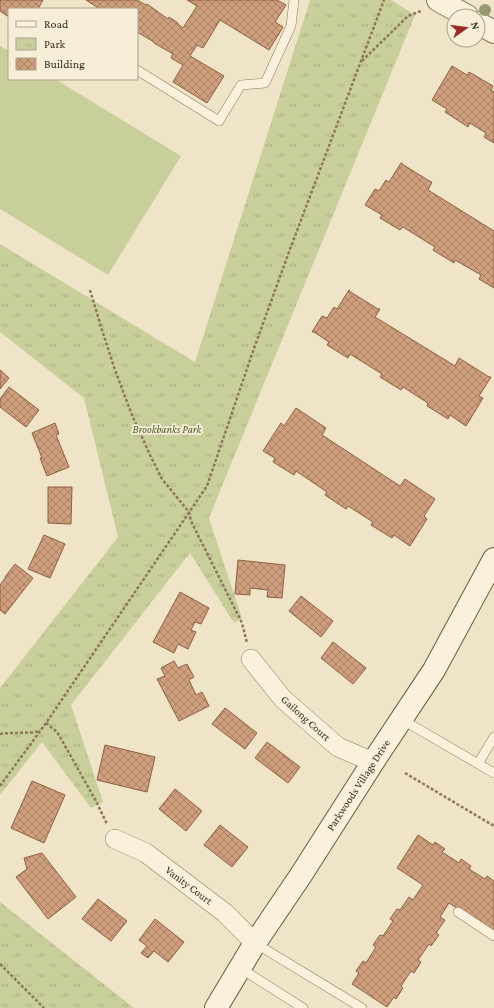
<svg xmlns="http://www.w3.org/2000/svg" width="494" height="1008" viewBox="0 0 494 1008" font-family="'Crimson Pro',serif">
<style>
.park{fill:url(#park-tufts)}
.pitch{fill:#c9cf9b}
.building{fill:url(#building-cross-hatch);stroke:#8d5f41}
.lines{fill:none;stroke-linecap:round;stroke-linejoin:round}
.service-casing{stroke:#8d765c;stroke-width:10}
.minor-casing{stroke:#8d765c;stroke-width:20}
.tertiary-casing{stroke:#8d765c;stroke-width:24}
.secondary-casing{stroke:#6f573f;stroke-width:24}
.path{stroke:#8d765c;stroke-width:2.5;stroke-dasharray:3 2;stroke-linecap:butt}
.service{stroke:#faf1dc;stroke-width:9}
.minor{stroke:#faf1dc;stroke-width:19}
.tertiary{stroke:#faf1dc;stroke-width:22}
.secondary{stroke:#faf1dc;stroke-width:22}
.tree{fill:#96986f}
.labels{text-anchor:middle;dominant-baseline:central;stroke-width:3.5;stroke-linejoin:round;paint-order:stroke}
.park-label{font-size:11px;font-style:italic;fill:#4d5a26;stroke:#f7eed8}
.street-label{font-size:11px;fill:#3d2e20;stroke:#f7eed8}
</style>
<defs>
<pattern id="park-tufts" width="24" height="20" patternUnits="userSpaceOnUse"><rect width="24" height="20" fill="#c9cf9b"/><path d="M3 7l-1-3M5 7V3M7 7l1-3M15 17l-1-3M17 17v-4M19 17l1-3" fill="none" stroke="#aeb285"/></pattern>
<pattern id="building-cross-hatch" width="8" height="8" patternUnits="userSpaceOnUse"><rect width="8" height="8" fill="#cf9f7d"/><path d="M0 0l8 8M0 8l8-8" fill="none" stroke="#a98266"/></pattern>
</defs>
<rect width="100%" height="100%" fill="#f0e4c8"/>
<!-- park -->
<path class="park" d="M310 0H391L415 15 209 518 242 618 234 623 190 553 71 705 103 802 91 808 42 742 0 795V688L118 537 84 398 0 332V244L195 362Z
M0 902 134 1008H0Z"/>
<!-- pitch -->
<path class="pitch" d="M0 46 9 51V79H55L181 156 108 275 0 209Z"/>
<!-- building -->
<path class="building" d="M0 0H43L38 9H9V17L0 11Z
M86 0H137L146 5 147 4 168 19 169 17 178 23V24L183 28 197 6 187 0H277L286 5 275 22 283 27 269 50 220 20 203 48 197 45 190 56 224 76 207 103 173 82 183 65 171 58 173 54 154 43V42L137 32V9H100Z
M452 66 467 75 469 72 493 86 491 90 494 92V143L484 137 486 133 470 123 468 127 445 112 447 109 432 100Z
M401 163H402V164L431 182H432L428 190 494 231V288L479 279 481 275 455 260 454 263 433 250 435 247 403 227 400 230 380 218 382 215 365 205 375 189 379 191 386 180 389 182Z
M349 290H350L349 291 378 309H380L375 317 455 366 459 358 489 377H491L479 396 483 398 466 426 450 415 448 419 427 406 428 403 403 387 401 390 380 377 382 374 350 354 348 358 327 345 329 342 314 332H312L322 316 327 318 334 307 337 309Z
M0 370 9 378 0 389Z
M9 387 39 410 26 427 0 407V399Z
M296 408 326 428 322 435 400 486 405 479 435 499 424 516 427 519 410 546 394 535 392 538 371 525 373 522 348 506 346 509 325 495 327 492 296 471 294 475 273 462 275 458 263 451 281 423 284 426Z
M55 423 59 434 56 435 69 467 47 476 40 458H42L32 433Z
M48 487H72L71 524 48 523Z
M44 535 65 544 50 578 28 569Z
M238 560 285 565 282 598 267 597 268 590 250 588V595L235 594Z
M15 564 33 578 5 614 0 610V585L6 577H5Z
M180 592 209 608 201 624 195 622 191 630 196 632 188 649 178 644 174 653 153 642Z
M301 596 333 621 321 637 289 611Z
M333 642 366 668 353 684 321 658Z
M174 661 178 668 187 664 194 677 189 680 196 695 202 692 209 706 179 721 157 679 165 676 161 668Z
M225 708 257 733 245 749 212 724Z
M267 742 300 767 288 783 255 758Z
M105 745 155 757 147 792 97 780Z
M32 781 65 795 44 843 11 828Z
M175 789 202 811 186 831 159 809Z
M220 825 248 847 232 867 204 845Z
M418 835 433 845 435 842 445 849 442 852 459 863 461 859 471 866 469 869 485 879 487 876 494 881V932L449 903 440 917 445 920 436 933 439 935 431 946 429 944 418 960 421 962 414 973 411 971 401 986 403 988 396 999 394 997 387 1007 352 984 359 973 356 971 363 961 366 963 376 947 373 945 380 935 383 936 393 921 390 919 397 909 400 910 409 897 413 900 423 885 397 868Z
M42 853 76 897 48 919 16 877 27 869 24 858Z
M98 899 127 921 111 941 82 919Z
M155 919 184 942 168 962 154 951 148 958 141 953 147 946 139 940Z"/>
<g class="lines">
<defs>
<path id="service" d="M137 70 219 121 241 85 265 83 291 26 294 0
M401 719 494 773
M478 764 494 737
M458 912 494 936
M255 943 362 1008
M240 968 303 1008"/>
<path id="minor" d="M251 659 283 699 338 747 373 762
M115 839 146 853 225 913 255 943"/>
<path id="tertiary" d="M438 0 467 16
M478 23 494 32"/>
<path id="secondary" d="M216 1008 255 943 301 875 373 762 434 670 494 559"/>
</defs>
<!-- service casing -->
<use href="#service" class="service-casing"/>
<!-- minor casing -->
<use href="#minor" class="minor-casing"/>
<!-- tertiary casing -->
<use href="#tertiary" class="tertiary-casing"/>
<!-- secondary casing -->
<use href="#secondary" class="secondary-casing"/>
<!-- path -->
<path class="path" d="M362 61 408 16 421 11
M90 290 102 330 115 370 132 415 150 455 162 479 189 512 191 521 242 623 247 643
M46 723 57 732 60 737 96 801 107 824
M0 734C13 732 27 734 40 731
M405 773 494 826
M0 786 46 723 207 486 252 354 286 260 384 0
M0 964 44 1008"/>
<!-- service -->
<use href="#service" class="service"/>
<!-- minor -->
<use href="#minor" class="minor"/>
<!-- tertiary -->
<use href="#tertiary" class="tertiary"/>
<!-- secondary -->
<use href="#secondary" class="secondary"/>
</g>
<!-- trees -->
<circle class="tree" cx="485" cy="10" r="6"/>
<g class="labels">
<!-- park labels -->
<g class="park-label">
<text x="167" y="429">Brookbanks Park</text>
</g>
<!-- street labels -->
<g class="street-label">
<text transform="translate(306 718) rotate(42)">Gailong Court</text>
<text transform="translate(358 785) rotate(-57)">Parkwoods Village Drive</text>
<text transform="translate(189 885) rotate(37)">Vanity Court</text>
</g>
</g>
<!-- legend -->
<rect x="8" y="8" width="130" height="72" fill="#f7eed8" stroke="#ada18e"/>
<rect x="16" y="21" width="20" height="6" fill="#faf1dc" stroke="#ada18e"/>
<text x="44" y="28" font-size="12" fill="#3d2e20">Road</text>
<rect x="16" y="38" width="20" height="12" fill="url(#park-tufts)" stroke="#ada18e"/>
<text x="44" y="48" font-size="12" fill="#3d2e20">Park</text>
<rect x="16" y="58" width="20" height="12" fill="url(#building-cross-hatch)" stroke="#ada18e"/>
<text x="44" y="68" font-size="12" fill="#3d2e20">Building</text>
<!-- north arrow -->
<g transform="translate(466 28) rotate(76)"><circle r="19" fill="#f7eed8" stroke="#ada18e"/>
<path d="M0-3L7 15L0 10L-7 15Z" fill="#9e2a2b"/>
<text y="-6" font-size="11" font-weight="bold" text-anchor="middle" fill="#3d2e20">N</text>
</g>
</svg>
